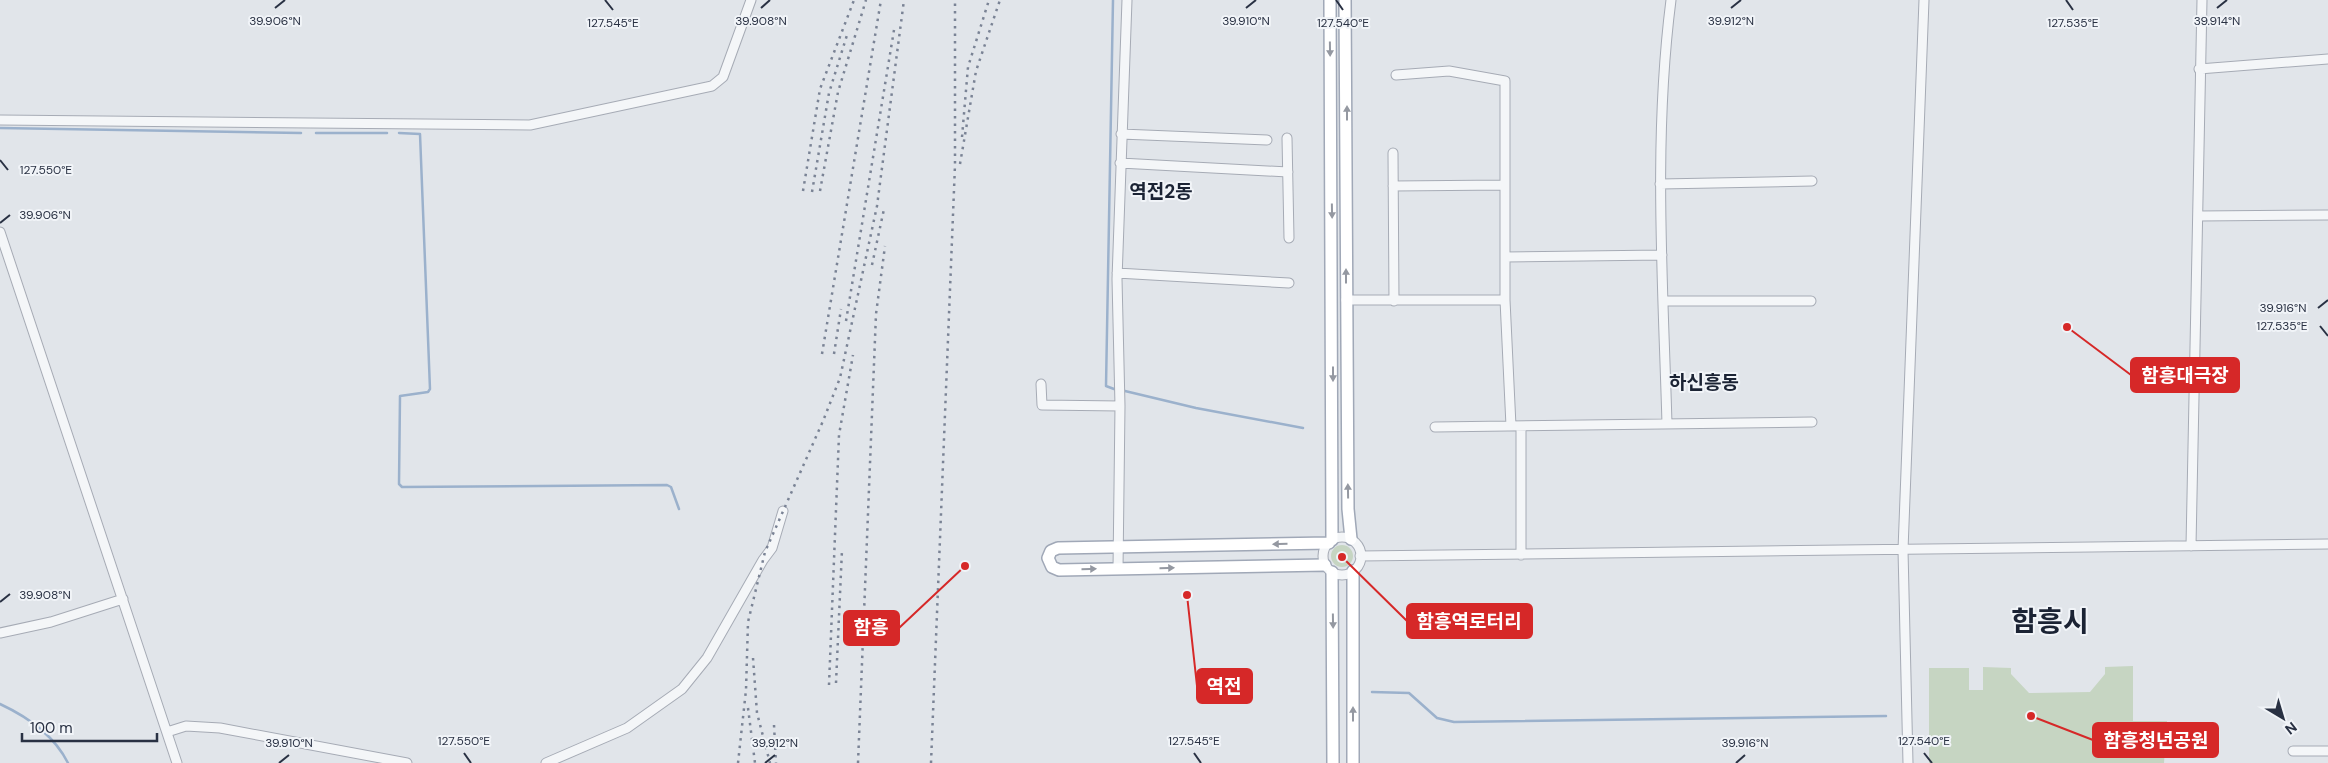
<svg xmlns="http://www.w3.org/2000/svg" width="2328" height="763" viewBox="0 0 2328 763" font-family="'DM Sans','Noto Sans KR',sans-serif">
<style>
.green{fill:#c6d5c2}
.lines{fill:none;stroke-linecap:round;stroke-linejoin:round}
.stream{stroke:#9bb1cc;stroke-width:2.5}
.minor-casing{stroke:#a6abb5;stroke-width:11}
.major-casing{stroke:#a0a8b7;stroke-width:14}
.minor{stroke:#f4f6f8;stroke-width:9}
.major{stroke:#fff;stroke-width:11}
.rail{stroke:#7a8395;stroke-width:2.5;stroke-dasharray:2.5 5;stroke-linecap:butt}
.oneway{fill:#9498a1}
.ticks{fill:none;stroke:#293143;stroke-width:2}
.labels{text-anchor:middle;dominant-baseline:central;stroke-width:4;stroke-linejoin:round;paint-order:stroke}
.neighbourhood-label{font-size:19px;font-weight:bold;fill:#1b2334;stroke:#f1f4f8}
.town-label{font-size:28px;font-weight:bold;fill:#1b2334;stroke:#f1f4f8}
.ticks-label{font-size:12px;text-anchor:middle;fill:#293143;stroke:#f1f4f8;stroke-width:4;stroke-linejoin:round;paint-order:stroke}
.leader{fill:none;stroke:#d62828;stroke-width:2}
.callout-dot{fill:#d62828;stroke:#f1f4f8;stroke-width:2}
.callout{fill:#d62828;stroke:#d62828;stroke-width:2}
.callout-label{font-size:19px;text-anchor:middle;font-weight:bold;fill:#fff}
</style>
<rect width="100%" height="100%" fill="#e1e5ea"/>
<!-- green -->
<path class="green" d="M1331 556a11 11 0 1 1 22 0a11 11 0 1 1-22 0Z
M2133 666V721H2167L2164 763H1929V668H1969V690H1983V667L2011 668V674L2029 693 2090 692 2105 674V667Z"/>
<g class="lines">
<!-- stream -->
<path class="stream" d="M1113 0 1106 386 1114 389
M0 128 301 133
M316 133H387
M399 133 420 134 430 389 428 392 400 396 399 484 402 487 667 485 671 487 679 509
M1125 391 1196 408 1303 428
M1372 692 1409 693 1437 718 1454 722 1886 716
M0 704C28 717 54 735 68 763"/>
<defs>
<path id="minor" d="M2199 69 2328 59
M1396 75 1449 71 1505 81V300L1511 426
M0 120 530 125 712 86 723 77 751 0
M1121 134 1267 140
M1287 138 1289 238
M1393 153 1394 301
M1120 163 1288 172
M1660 184 1812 181
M1393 186 1505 185
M2198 216 2328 215
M0 232 177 763
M1505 257 1662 255
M1117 273 1289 283
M1346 300H1505
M1663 301H1811
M1041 384 1042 405 1120 406
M1667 424C1663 283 1653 140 1671 0
M1521 426V555
M1435 427 1812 422
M1323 556a19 19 0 1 1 38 0a19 19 0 1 1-38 0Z
M2191 546 2202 0
M1360 556 2328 544
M1118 569 1120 406 1117 279 1127 0
M0 633 51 622 123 599
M167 732 186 726 220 728 407 763
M2293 751H2328
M546 763 627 728 682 689 707 658 763 560 772 548 783 511
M1908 763 1903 550 1924 0"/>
<path id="major" d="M1330 0 1332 540
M1345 0 1348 509 1351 539
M1325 565 1059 570 1052 567 1048 558 1051 551 1058 548 1329 543
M1353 571V763
M1332 572 1333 763"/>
</defs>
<!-- minor casing -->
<use href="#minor" class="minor-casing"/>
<!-- major casing -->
<use href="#major" class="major-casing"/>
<!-- minor -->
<use href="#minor" class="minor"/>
<!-- major -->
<use href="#major" class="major"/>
<!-- rail -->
<path class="rail" d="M962 137 968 67 989 0
M960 164 976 71 1000 0
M803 191 820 89 854 0
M820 191 838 92 866 0
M812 192 829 93 847 35
M872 265 884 209
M846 321 894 30
M822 354 881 0
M834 354 841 309
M753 658 757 713 770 763
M836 683 842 550
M829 685 839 435 853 355
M748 708 755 763
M774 725 776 763
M738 763 746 690 748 622 765 552 823 421 840 378 877 206 904 0
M858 763 876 314 885 246
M931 763 955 165V0"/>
</g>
<!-- one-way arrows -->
<defs><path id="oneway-solid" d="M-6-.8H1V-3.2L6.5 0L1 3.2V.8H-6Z" transform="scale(1.25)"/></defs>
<g class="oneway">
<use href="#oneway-solid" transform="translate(1330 49) rotate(89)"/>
<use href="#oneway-solid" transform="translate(1347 113) rotate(-90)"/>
<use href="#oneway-solid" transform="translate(1332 211) rotate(89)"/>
<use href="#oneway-solid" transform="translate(1346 276) rotate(-90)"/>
<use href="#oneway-solid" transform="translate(1333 374) rotate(90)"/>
<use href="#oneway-solid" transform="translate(1348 491) rotate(-91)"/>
<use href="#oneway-solid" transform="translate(1280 544) rotate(179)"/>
<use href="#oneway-solid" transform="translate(1167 568) rotate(-1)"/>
<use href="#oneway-solid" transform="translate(1089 569) rotate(-1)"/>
<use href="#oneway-solid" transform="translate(1333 621) rotate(89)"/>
<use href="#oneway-solid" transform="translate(1353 714) rotate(-90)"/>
</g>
<!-- ticks -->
<path class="ticks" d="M605 0 613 10M1336 0 1343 10M2066 0 2073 10M275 8 285 0M761 8 770 0M1246 8 1256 0M1731 8 1741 0M2217 8 2227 0M0 160 8 170M0 223 10 215M2318 308 2328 300M2320 326 2328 336M0 602 10 594M464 753 471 763M1194 753 1201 763M1924 753 1932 763M279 763 289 755M765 763 775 755M1736 763 1745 755"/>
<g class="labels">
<!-- neighbourhood labels -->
<g class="neighbourhood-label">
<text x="1161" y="191">역전2동</text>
<text x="1704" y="382">하신흥동</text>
</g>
<!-- town labels -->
<g class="town-label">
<text x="2050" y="621">함흥시</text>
</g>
</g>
<g class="ticks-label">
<text x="275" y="25">39.906°N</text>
<text x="761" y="25">39.908°N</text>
<text x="1246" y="25">39.910°N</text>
<text x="1731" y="25">39.912°N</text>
<text x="2217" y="25">39.914°N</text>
<text x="613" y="27">127.545°E</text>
<text x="1343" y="27">127.540°E</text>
<text x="2073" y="27">127.535°E</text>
<text x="46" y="174">127.550°E</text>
<text x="45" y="219">39.906°N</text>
<text x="2283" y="312">39.916°N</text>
<text x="2282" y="330">127.535°E</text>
<text x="45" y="599">39.908°N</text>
<text x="464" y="745">127.550°E</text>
<text x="1194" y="745">127.545°E</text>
<text x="1924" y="745">127.540°E</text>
<text x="289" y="747">39.910°N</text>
<text x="775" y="747">39.912°N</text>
<text x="1745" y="747">39.916°N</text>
</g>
<!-- callouts -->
<path class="leader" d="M2067 327L2131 375M1342 557L1407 621M965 566L899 628M1187 595L1197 686M2031 716L2093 740"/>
<g class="callout-dot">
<circle cx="2067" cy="327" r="5"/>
<circle cx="1342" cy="557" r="5"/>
<circle cx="965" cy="566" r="5"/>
<circle cx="1187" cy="595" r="5"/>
<circle cx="2031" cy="716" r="5"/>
</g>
<g class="callout">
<rect x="2131" y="358" width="108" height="34" rx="5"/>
<rect x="1407" y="604" width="125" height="34" rx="5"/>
<rect x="844" y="611" width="55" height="34" rx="5"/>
<rect x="1197" y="669" width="55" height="34" rx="5"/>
<rect x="2093" y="723" width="125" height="34" rx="5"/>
</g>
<g class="callout-label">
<text x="2185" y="382">함흥대극장</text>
<text x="1469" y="628">함흥역로터리</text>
<text x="871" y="634">함흥</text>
<text x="1224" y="693">역전</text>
<text x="2156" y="747">함흥청년공원</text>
</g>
<!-- north arrow -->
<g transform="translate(2283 718) rotate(142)" stroke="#f1f4f8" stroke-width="4" paint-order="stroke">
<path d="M0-4L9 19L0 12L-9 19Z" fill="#293143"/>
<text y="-8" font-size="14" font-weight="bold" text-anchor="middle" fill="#293143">N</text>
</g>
<!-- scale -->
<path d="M22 733v8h135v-8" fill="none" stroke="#293143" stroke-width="2.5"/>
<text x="30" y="733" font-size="15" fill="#293143" stroke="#f1f4f8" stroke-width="4" paint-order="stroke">100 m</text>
</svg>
